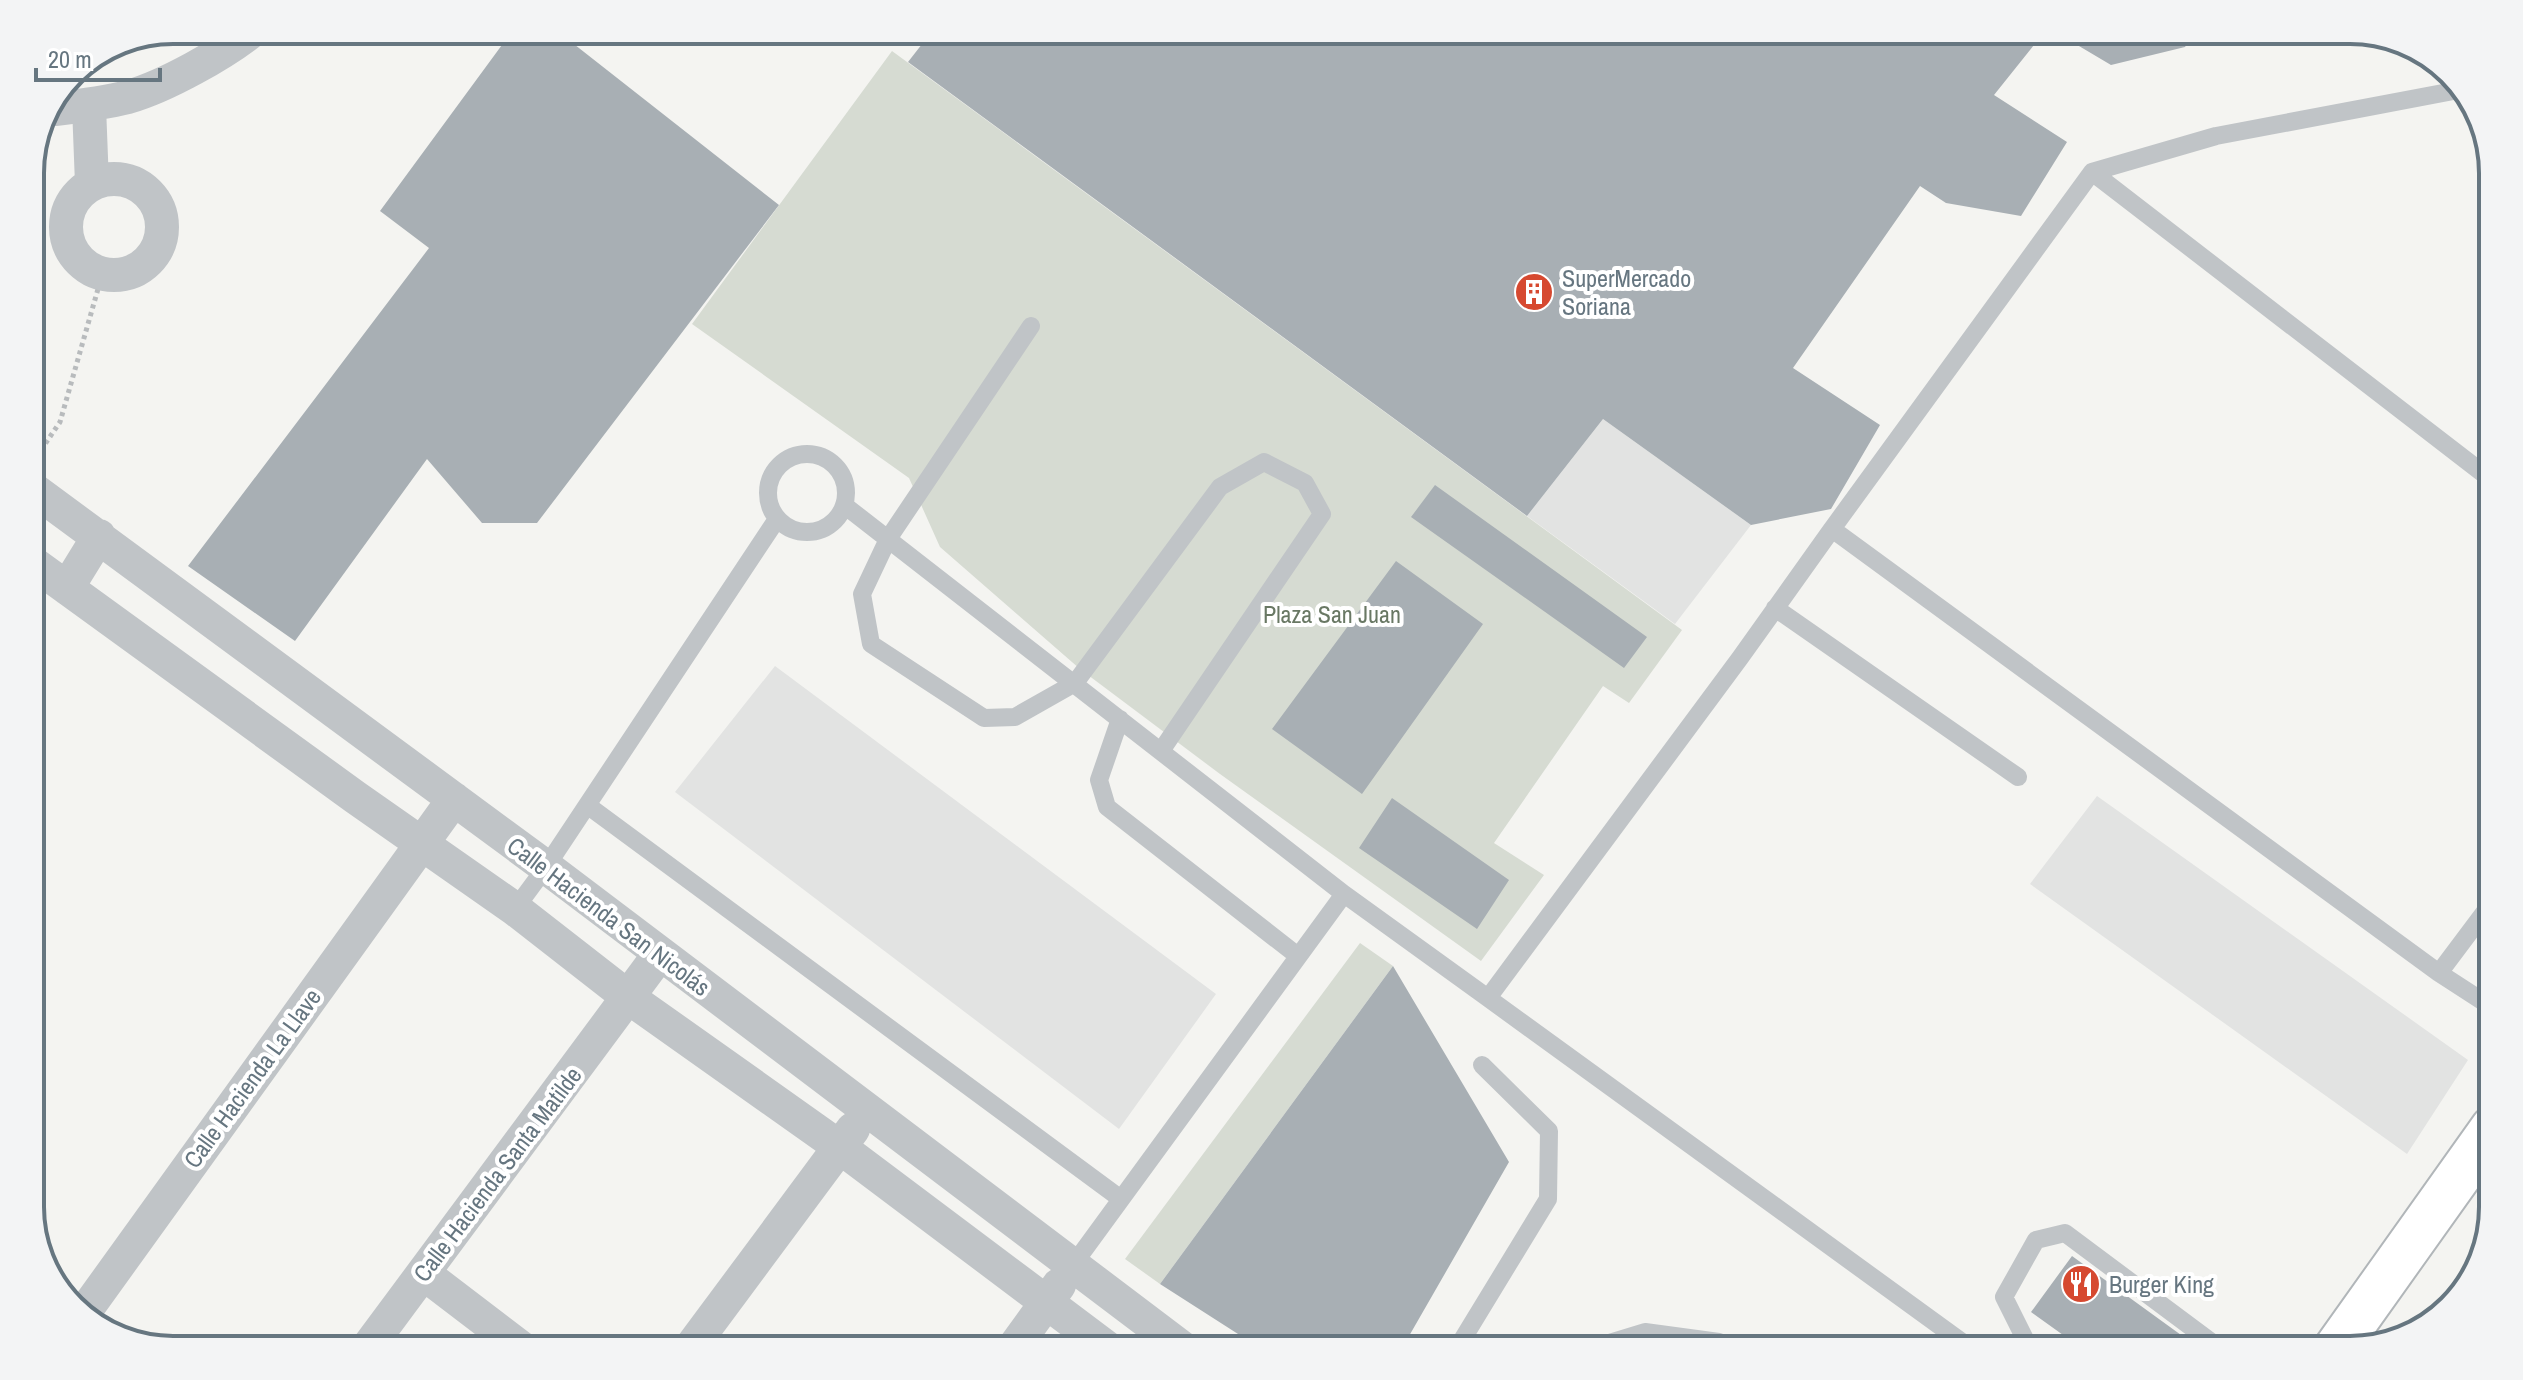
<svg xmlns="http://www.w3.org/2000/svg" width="2523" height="1380" viewBox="0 0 2523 1380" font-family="'Archivo Narrow',sans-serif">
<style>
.built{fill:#e2e3e2}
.green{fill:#d6dbd2}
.building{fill:#a8afb4}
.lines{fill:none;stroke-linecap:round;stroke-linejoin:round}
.secondary-casing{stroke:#b1b6b9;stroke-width:48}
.path{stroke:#b8bbbd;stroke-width:5;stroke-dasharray:4 4;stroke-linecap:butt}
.lane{stroke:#c0c4c7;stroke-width:18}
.street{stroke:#c0c4c7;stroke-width:34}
.secondary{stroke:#fff;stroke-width:44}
.labels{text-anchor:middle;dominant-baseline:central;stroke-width:8;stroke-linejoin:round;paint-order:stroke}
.poi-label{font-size:24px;fill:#667680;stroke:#fff;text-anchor:start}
.park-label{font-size:24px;fill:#697864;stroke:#fff}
.street-label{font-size:24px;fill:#667680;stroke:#fff}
.rim{fill:none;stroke:#667680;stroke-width:4}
</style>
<rect width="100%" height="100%" fill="#f4f4f1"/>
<!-- built -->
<path class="built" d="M1603 419 1751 525 1675 624 1527 516Z
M775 666 1216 994 1119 1129 675 792Z
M2097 796 2468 1060 2407 1154 2030 884Z"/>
<!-- green -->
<path class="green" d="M892 51 1682 630 1629 703 1603 686 1494 843 1544 875 1481 961 1220 774 1080 669 940 547 909 478 692 324Z
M1360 943 1393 966 1160 1284 1125 1259Z"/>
<!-- building -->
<path class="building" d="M513 30H556L779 205 537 523H482L427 459 295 641 188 566 429 248 380 211Z
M933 30H2046L1994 95 2067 142 2021 216 1946 203 1920 186 1793 368 1880 425 1831 509 1751 525 1603 419 1527 516 908 62Z
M2052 30H2196L2185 47 2111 65Z
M1435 485 1647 637 1624 668 1411 517Z
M1396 561 1483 624 1362 794 1272 729Z
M1392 798 1509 880 1477 929 1359 848Z
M1393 966 1509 1162 1401 1350H1263L1160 1284Z
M2072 1256 2199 1348 2197 1350H2084L2031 1312Z"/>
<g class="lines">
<defs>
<path id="secondary" d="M2335 1350 2493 1128"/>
</defs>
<!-- secondary casing -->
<use href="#secondary" class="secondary-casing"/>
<!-- path -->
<path class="path" d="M41 450 60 422 102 275"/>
<!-- lane -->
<path class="lane" d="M2092 172 2493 481
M1031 326 888 539 862 594 871 644 984 718 1015 717 1075 683 1220 487 1264 462 1305 483 1322 514 1161 751
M768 493a39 39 0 1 1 78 0a39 39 0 1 1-78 0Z
M844 505 1344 894
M1832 529 2092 172 2216 136 2464 89
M1775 608 2018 777
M1120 719 1099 780 1107 807 1298 956
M587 805 1121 1199
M515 909 546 867 777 519
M2439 973 2493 901
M1073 1265 1344 894 1488 998
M1456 1350 1548 1199 1549 1131 1482 1065
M1586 1350 1645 1332 1719 1342 1729 1350
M1973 1350 1488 998 1740 658 1832 529 2439 973 2493 1008
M2037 1350 2027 1343 2004 1297 2036 1240 2065 1233 2222 1350"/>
<!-- street -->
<path class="street" d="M89 106 92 184
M55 109C80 106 104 103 128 97 166 86 223 54 253 30
M66 227a48 48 0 1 1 96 0a48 48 0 1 1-96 0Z
M30 487 546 867 1185 1350
M30 561 355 797 515 909 628 997 841 1148 1110 1350
M67 588 99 536
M423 1273 524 1350
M83 1314 454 799
M366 1350 659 955
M689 1350 853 1129
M1012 1350 1059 1285"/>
<!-- secondary -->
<use href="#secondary" class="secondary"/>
</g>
<!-- icons -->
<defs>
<symbol id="building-disc" viewBox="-11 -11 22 22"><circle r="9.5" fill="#d64930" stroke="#fff"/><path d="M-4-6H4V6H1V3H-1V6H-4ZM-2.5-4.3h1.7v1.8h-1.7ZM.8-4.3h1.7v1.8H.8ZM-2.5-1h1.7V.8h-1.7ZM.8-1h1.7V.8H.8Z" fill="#fff"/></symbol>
<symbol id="restaurant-disc" viewBox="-11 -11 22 22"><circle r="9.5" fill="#d64930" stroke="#fff"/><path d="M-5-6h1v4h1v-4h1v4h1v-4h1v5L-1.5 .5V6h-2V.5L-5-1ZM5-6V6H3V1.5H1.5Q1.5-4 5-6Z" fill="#fff"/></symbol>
</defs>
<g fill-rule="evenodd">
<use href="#building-disc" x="1512" y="270" width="44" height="44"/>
<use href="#restaurant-disc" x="2059" y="1262" width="44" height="44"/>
</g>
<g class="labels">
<!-- poi labels -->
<g class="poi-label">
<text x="1562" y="278">SuperMercado<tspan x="1562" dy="28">Soriana</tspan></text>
<text x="2109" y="1284">Burger King</text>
</g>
<!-- park labels -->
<g class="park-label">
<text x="1332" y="614">Plaza San Juan</text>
</g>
<!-- street labels -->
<g class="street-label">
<text transform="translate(609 916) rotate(37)">Calle Hacienda San Nicolás</text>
<text transform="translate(252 1078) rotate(-54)">Calle Hacienda La Llave</text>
<text transform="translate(497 1174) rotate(-53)">Calle Hacienda Santa Matilde</text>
</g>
</g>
<!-- crop -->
<path d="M0 0H2523V1380H0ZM173 44H2350A129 129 0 0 1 2479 173V1207A129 129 0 0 1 2350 1336H173A129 129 0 0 1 44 1207V173A129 129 0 0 1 173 44Z" fill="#f3f4f5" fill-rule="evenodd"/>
<path class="rim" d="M173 44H2350A129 129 0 0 1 2479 173V1207A129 129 0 0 1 2350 1336H173A129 129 0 0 1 44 1207V173A129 129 0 0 1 173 44Z"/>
<!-- scale -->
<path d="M36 68v12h124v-12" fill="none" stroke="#667680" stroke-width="4"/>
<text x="48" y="68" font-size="24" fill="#667680" stroke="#ffffff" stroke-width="6" paint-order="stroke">20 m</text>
</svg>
